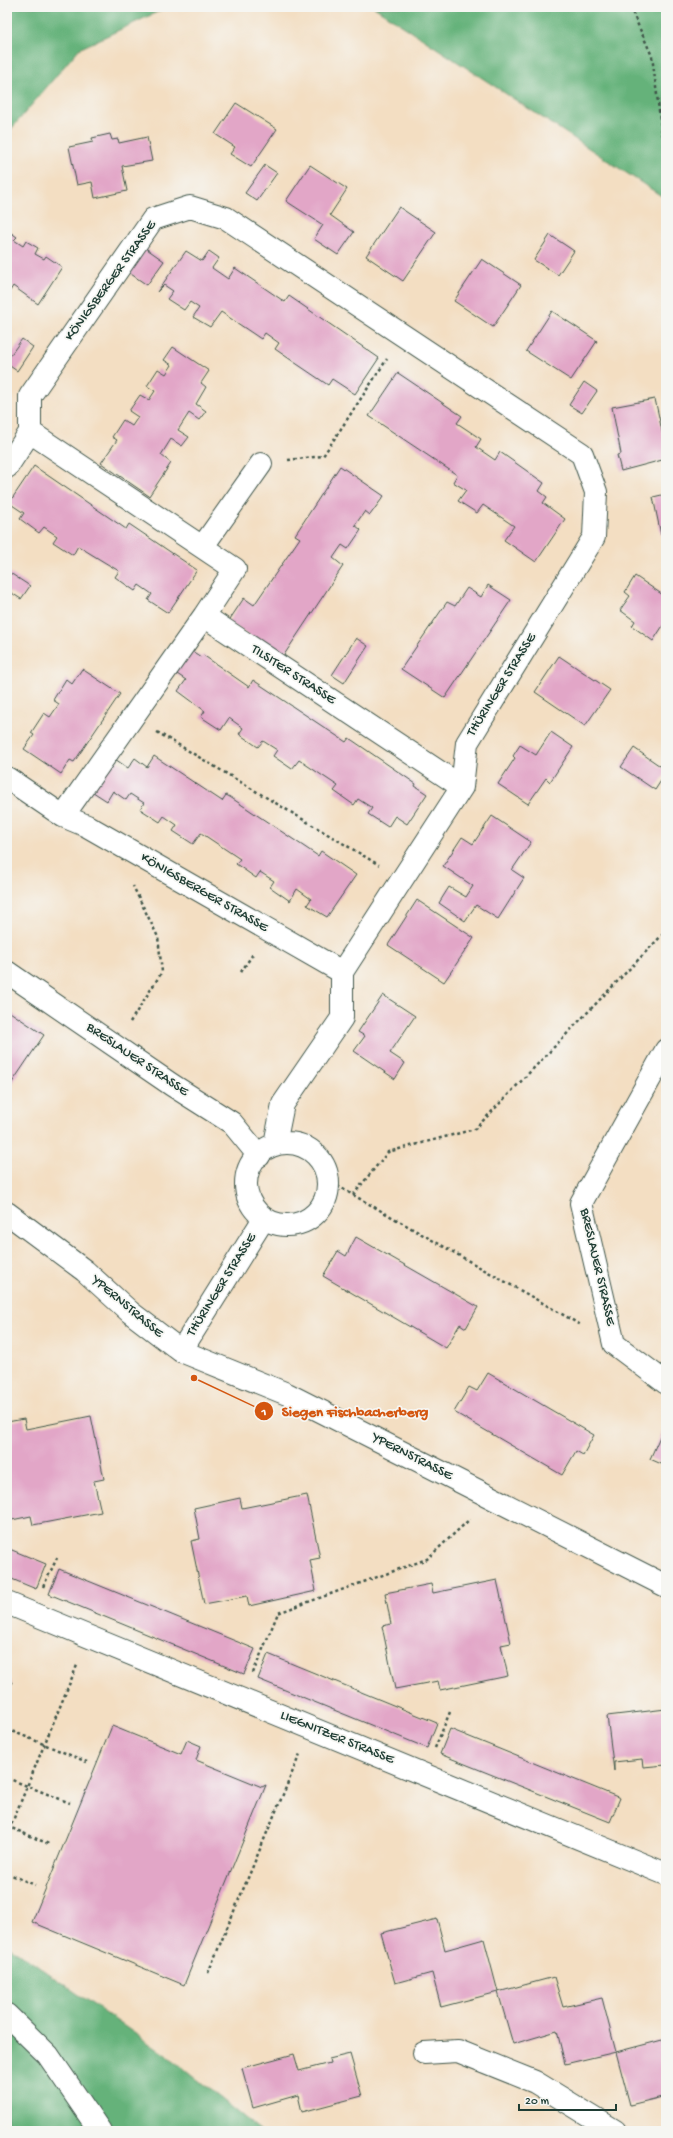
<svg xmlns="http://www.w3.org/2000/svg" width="673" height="2138" viewBox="0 0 673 2138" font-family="'Gochi Hand',sans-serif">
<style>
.forest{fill:#65b27a;stroke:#427857}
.building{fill:#e2a6c7}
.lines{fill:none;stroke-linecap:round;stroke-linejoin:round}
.minor-casing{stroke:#3f5549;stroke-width:24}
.path{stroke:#3f5549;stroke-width:2.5;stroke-dasharray:3 3;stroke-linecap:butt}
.minor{stroke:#fff;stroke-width:22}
.labels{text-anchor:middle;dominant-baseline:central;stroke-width:3.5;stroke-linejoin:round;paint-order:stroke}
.street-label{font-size:14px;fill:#1f3d34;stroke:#f6f6f2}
.leader{fill:none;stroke:#d45610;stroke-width:1.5}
.callout-dot{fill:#d45610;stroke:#f6f6f2;stroke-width:1.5}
.mark-label{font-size:12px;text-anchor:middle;font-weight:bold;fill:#fff}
.callout-label{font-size:15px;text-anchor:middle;font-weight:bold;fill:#d45610;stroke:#f6f6f2;stroke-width:3.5;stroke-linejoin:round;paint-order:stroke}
</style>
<rect width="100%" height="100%" fill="#f6f6f2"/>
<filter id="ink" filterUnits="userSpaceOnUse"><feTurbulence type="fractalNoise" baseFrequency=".025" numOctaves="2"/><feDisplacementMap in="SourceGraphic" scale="8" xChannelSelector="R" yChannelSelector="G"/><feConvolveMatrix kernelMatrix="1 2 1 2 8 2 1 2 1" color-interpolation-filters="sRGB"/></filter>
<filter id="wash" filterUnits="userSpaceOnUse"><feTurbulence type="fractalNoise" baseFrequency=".012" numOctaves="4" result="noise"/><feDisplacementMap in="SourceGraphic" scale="16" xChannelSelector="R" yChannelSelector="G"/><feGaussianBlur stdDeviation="0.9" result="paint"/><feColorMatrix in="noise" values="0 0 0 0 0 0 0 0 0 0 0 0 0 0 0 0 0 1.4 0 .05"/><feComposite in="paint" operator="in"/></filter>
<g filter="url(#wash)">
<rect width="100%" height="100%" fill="#f3dec2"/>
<!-- forest -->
<path class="forest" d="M7 7H168L79 49 7 134Z
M374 7H666V199Z
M7 1945 176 2062 261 2131H7Z"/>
<g id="blocks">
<!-- building -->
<path class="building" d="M236 103 277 129 251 167 230 154 235 147 215 134Z
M110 134 112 140 118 139 119 143 147 137 152 161 122 166 127 191 95 198 92 182 77 185 69 147 93 142 92 138Z
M265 165 277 173 257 201 245 193Z
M310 165 347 189 330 215 354 232 338 255 314 239 323 225 286 201Z
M399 207 436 232 403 281 366 256Z
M7 230 17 237 14 240 23 246 26 241 38 248 35 254 44 259 46 256 62 267 38 304 13 286 10 291 7 288Z
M550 235 574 251 558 275 534 260Z
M144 247 164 261 147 285 128 272Z
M186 251 202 261 209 251 219 258 212 268 228 279 235 268 285 302 289 296 379 358 355 394 332 379 328 385 294 362 275 349 279 343 265 333 261 339 221 312 210 327 193 317 199 308 190 302 184 310 167 299 173 291 164 285 157 292Z
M482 259 521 285 493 327 454 301Z
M552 311 597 341 571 380 526 351Z
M22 339 33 347 17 371 7 364V360Z
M173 347 209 371 201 383 206 387 196 404 206 411 199 420 189 413 178 430 189 437 182 446 171 439 161 455 171 463 149 496 101 463 117 440 112 437 123 420 132 426 138 417 129 411 140 395 149 400 155 391 147 386 158 369 166 374 172 365 164 360Z
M398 373 462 416 457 423 481 439 476 447 495 460 500 452 544 483 539 491 547 497 543 503 565 519 536 562 504 540 514 526 483 505 477 513 458 501 466 490 453 482 457 475 369 416Z
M584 382 597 391 582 413 569 405Z
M655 399 666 449V459L621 471 617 455 621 454 612 407Z
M34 466 126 529 129 524 197 570 168 613 148 600 152 594 139 585 135 591 115 577 119 571 104 562 78 546 73 555 53 542 57 536 44 527 39 533 20 519 24 513 9 503Z
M340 466 384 496 370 515 365 511 355 525 361 530 348 549 342 545 333 558 343 566 282 658 228 622 244 598 254 605 300 538 295 535Z
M666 494V534L661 535 653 497Z
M7 571 30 586 21 599 7 590Z
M635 576 666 597V621L653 641 632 626 635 621 620 610 630 596 625 592Z
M488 585 511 600 445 698 401 669 447 602 455 606 467 588 481 597Z
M356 638 368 646 344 683 332 675Z
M189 649 201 657 203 655 249 687 253 680 346 742 349 738 416 784 415 786 427 794 407 824 395 816 388 827 368 814 372 808 358 799 354 805 334 791 338 786 299 760 292 769 273 756 277 750 263 741 258 747 239 734 243 728 229 718 221 730 201 717 205 711 178 691 186 680 174 672Z
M559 656 610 690 585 726 535 692Z
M82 669 120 694 74 762 70 760 61 774 24 749 34 735 31 733 44 713 50 717 59 704 53 700 66 679 72 684Z
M551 732 573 747 550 782 546 778 528 804 498 784 515 758 513 756 520 745 536 755Z
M634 748 666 770V773L655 790 621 767Z
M154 756 222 801 226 795 230 797 318 856 321 851 356 875 327 917 307 905 311 899 297 889 290 901 270 887 274 881 260 872 256 878 236 864 240 859 201 833 193 844 173 831 177 825 164 816 160 822 140 809 144 803 130 794 126 800 113 791 107 801 90 790 112 757 128 768 135 758 147 767Z
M492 816 531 842 512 870 524 878 498 919 476 905 465 921 439 903 449 887 466 897 473 886 443 866 462 837 473 844Z
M417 900 474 938 444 982 388 945Z
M383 995 415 1016 390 1053 405 1063 395 1079 354 1051 365 1036 358 1032Z
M7 1010 44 1035 7 1090Z
M356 1237 478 1307 466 1328 460 1324 446 1348 323 1276 338 1251 346 1256Z
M488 1373 594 1435 583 1455 576 1451 562 1475 454 1412 469 1387 477 1391Z
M91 1416 104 1479 94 1481 101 1512 33 1525 31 1516 7 1521V1422L24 1419 26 1429Z
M662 1432 666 1434V1466L650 1459Z
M307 1495 320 1558 310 1560 316 1591 249 1606 247 1596 204 1604 191 1541 200 1539 194 1508 240 1498 242 1508Z
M7 1548 46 1564 36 1589 7 1577Z
M59 1569 255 1649 244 1674 49 1594Z
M497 1580 511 1643 501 1645 508 1676 440 1690 438 1681 395 1689 382 1626 391 1624 385 1593 431 1584 433 1593Z
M268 1654 437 1723 427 1748 258 1679Z
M9 1681 12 1682 7 1693V1683Z
M666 1709V1765L643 1767 642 1759 614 1762V1771L607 1716Z
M112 1726 181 1754 187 1740 201 1746 196 1760 262 1787 266 1785 184 1985 32 1922Z
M450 1729 620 1798 610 1822 440 1754Z
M437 1919 445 1950 484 1939 498 1992 441 2007 432 1973 395 1983 381 1933Z
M554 1977 563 2007 602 1998 616 2052 565 2064 557 2031 513 2044 498 1992Z
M666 2039V2096L630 2105 616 2052Z
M294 2054 299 2071 330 2063 329 2059 350 2054 362 2096 302 2112 298 2095 253 2108 242 2068Z"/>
</g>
</g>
<g filter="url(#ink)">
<use href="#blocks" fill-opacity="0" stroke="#3f5549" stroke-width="1"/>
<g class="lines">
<defs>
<path id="minor" d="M30 432 235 569 204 616 462 787
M7 467 30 432V396L153 219 190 207 226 218 582 454 596 492 594 537 467 743 462 787 342 972V1018L283 1104 275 1144
M203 546 261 464
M7 778 63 816 87 826 342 972
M63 816 204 616
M7 972 172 1085 232 1123 259 1156
M666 1050 581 1203 614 1344 666 1383
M246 1184a41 41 0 1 1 82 0a41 41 0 1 1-82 0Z
M7 1213 85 1271 130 1312 181 1351 287 1394 666 1586
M181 1351 263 1220
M7 1603 666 1874
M7 2015 48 2055 100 2131
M424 2053 458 2051 535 2082 615 2131"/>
</defs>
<!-- minor casing -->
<use href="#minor" class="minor-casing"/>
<!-- path -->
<path class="path" d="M630 7 652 56 662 134 666 138
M288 460 323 456 387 359
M157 732 379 865
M241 972 253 954
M130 1022 162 972 158 937 133 886
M327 1180 581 1325
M353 1195 388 1152 475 1129 666 931
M43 1587 57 1558
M253 1673 278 1613 427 1559 470 1519
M7 1729 87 1762
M435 1748 450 1712
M7 1778 70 1803
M7 1826 51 1845
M7 1835 78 1663
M7 1873 35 1885
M208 1973 300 1754"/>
<!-- minor -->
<use href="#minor" class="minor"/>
</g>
</g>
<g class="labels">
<!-- street labels -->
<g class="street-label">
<text transform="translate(111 281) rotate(-54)">KÖNIGSBERGER STRASSE</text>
<text transform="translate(293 675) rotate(33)">TILSITER STRASSE</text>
<text transform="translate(502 685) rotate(-58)">THÜRINGER STRASSE</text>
<text transform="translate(204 893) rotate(30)">KÖNIGSBERGER STRASSE</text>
<text transform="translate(137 1060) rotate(34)">BRESLAUER STRASSE</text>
<text transform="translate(597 1267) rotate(77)">BRESLAUER STRASSE</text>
<text transform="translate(222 1285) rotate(-58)">THÜRINGER STRASSE</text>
<text transform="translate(127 1307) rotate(40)">YPERNSTRASSE</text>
<text transform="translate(412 1457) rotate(27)">YPERNSTRASSE</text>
<text transform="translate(337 1738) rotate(22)">LIEGNITZER STRASSE</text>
</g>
</g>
<!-- callouts -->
<path class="leader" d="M194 1378L264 1411"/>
<g class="callout-dot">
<circle cx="194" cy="1378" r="4"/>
<circle cx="264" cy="1411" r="10"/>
</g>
<g class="mark-label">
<text x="264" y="1415">1</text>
</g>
<g class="callout-label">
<text x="355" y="1416">Siegen Fischbacherberg</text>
</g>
<!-- margin -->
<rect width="673" height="2138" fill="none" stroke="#f6f6f2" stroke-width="24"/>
<!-- scale -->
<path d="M519 2104v6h97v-6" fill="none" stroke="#1f3d34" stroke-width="2"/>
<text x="525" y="2104" font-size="12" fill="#1f3d34" stroke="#f6f6f2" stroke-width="3" paint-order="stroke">20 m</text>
</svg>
